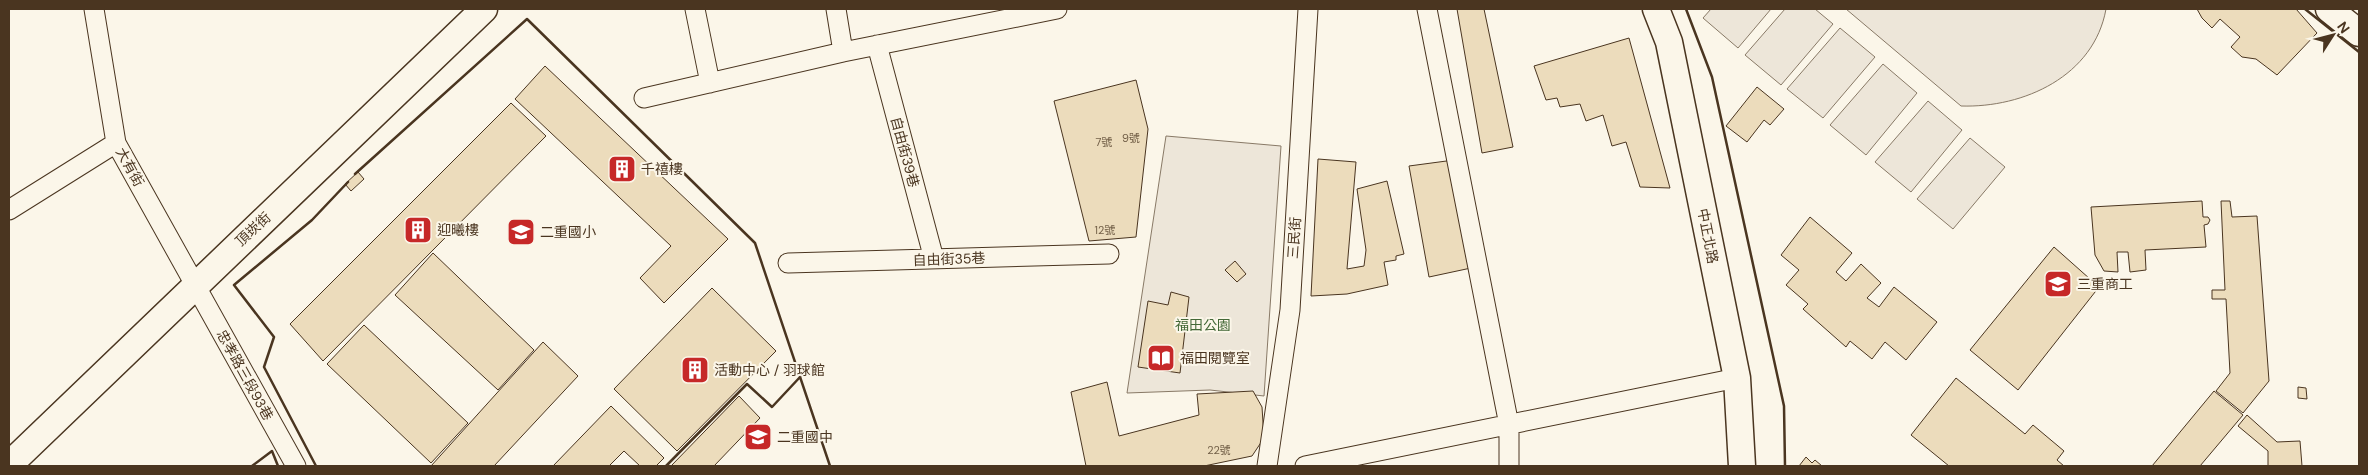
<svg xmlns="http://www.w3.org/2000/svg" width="2368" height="475" viewBox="0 0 2368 475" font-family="'DM Sans','Noto Sans TC',sans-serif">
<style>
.green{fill:#ede6d9;stroke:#887966}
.building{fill:#ecdcbc;stroke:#4a3520}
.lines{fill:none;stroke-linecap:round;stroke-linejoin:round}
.street-casing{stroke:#4a3520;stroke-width:21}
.secondary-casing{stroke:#4a3520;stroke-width:29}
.street{stroke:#fbf6e9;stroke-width:19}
.secondary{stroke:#fbf6e9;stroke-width:26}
.wall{stroke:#4a3520;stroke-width:2.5}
.labels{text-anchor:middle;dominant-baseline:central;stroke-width:4;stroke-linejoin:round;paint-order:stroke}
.number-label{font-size:11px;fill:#725f47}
.street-label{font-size:14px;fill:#4a3520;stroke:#fbf6e9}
.poi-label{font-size:14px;fill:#4a3520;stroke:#fbf6e9;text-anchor:start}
.park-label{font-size:14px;fill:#436837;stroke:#fbf6e9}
</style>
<rect width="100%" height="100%" fill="#fbf6e9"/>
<!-- green -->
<path class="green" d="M1711 9H1771L1738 48 1703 18Z
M1785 9H1815L1833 24 1781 85 1745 55Z
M1846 9H2106C2094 76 2024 108 1961 106Z
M1840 28 1875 57 1823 118 1787 89Z
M1883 64 1917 93 1866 155 1830 125Z
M1928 101 1962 130 1911 192 1875 162Z
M1166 136 1281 146 1264 396 1210 390 1127 393Z
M1970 138 2005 167 1953 229 1917 199Z"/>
<!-- building -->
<path class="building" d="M1457 9H1484L1513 147 1482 153Z
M2197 9H2296L2317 33 2277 75 2256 59 2242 57 2231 47 2240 37 2220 19 2212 28 2202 18Z
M1629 38 1670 188 1640 187 1626 142 1612 146 1603 115 1586 121 1580 104 1560 107 1557 98 1546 100 1534 66Z
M545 66 728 239 664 303 640 278 671 246 515 99Z
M1136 80 1148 129 1136 237 1089 241 1054 101Z
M1757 87 1784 109 1770 125 1764 120 1747 142 1726 126Z
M511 103 546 136 323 361 290 324Z
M1318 159 1356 162 1347 269 1364 266 1366 250 1357 189 1387 181 1404 254 1396 256V260L1384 262 1388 285 1347 294 1311 296Z
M1454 160 1471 268 1429 277 1409 166Z
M358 172 364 179 351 191 345 184Z
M2202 201 2203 217H2208L2210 220 2208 224 2204 225 2206 247 2145 250 2146 270 2130 272 2128 252H2117L2118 272 2104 271 2095 255 2091 207Z
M2221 201H2230L2232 217 2257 216 2269 381 2243 413 2216 391 2230 373 2226 299H2212V290H2225Z
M1810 217 1852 253 1836 272 1846 281 1861 264 1881 283 1867 298 1879 307 1894 287 1937 322 1906 360 1885 342 1872 359 1850 341 1846 347 1803 309 1808 304 1786 285 1799 270 1781 255Z
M2054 247 2099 287 2018 390 1970 350Z
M433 253 534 350 498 390 395 295Z
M1235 261 1246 274 1237 282 1225 270Z
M712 288 776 351 677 451 614 389Z
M1171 292 1189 297 1180 373 1138 367 1148 301 1168 305Z
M364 325 468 423 431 463 327 364Z
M543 342 578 376 494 466H431Z
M1956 378 2025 434 2033 425 2064 451 2057 460 2064 466H1949L1911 435Z
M1107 382 1119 436 1199 415 1197 394 1253 391 1262 407 1264 438 1252 456 1204 466H1086L1071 392Z
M2298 387 2306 388 2307 399 2298 398Z
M2214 391 2243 415 2200 466H2152Z
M739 396 760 418 714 466H671Z
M611 406 664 458 656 466H640L624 451 609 466H553Z
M2247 415 2277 442 2300 441 2302 466H2268V451L2238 426Z
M1806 457 1812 463 1815 460 1822 466H1799Z"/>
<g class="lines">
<defs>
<path id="street" d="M94 9 116 143 296 466
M695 9 710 83
M836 9 843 52 1057 9
M1427 9 1509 425V466
M877 45 934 259
M644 98 843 52
M9 210 116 143
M788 263 1109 254
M1267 466 1290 310 1308 9
M1305 466 1737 378"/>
<path id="secondary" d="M1656 9 1669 42 1737 378 1742 466
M2329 9 2359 33
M9 465 484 9"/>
</defs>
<!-- street casing -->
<use href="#street" class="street-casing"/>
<!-- secondary casing -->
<use href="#secondary" class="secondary-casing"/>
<!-- street -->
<use href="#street" class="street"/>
<!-- secondary -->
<use href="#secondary" class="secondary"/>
<!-- wall -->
<path class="wall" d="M1686 9 1712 77 1784 406 1785 466
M2305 9 2359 52
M355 174 527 19 755 243 830 466
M252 466 272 451 278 466
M316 466 264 367 274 337 234 285 312 220 348 182
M666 466 747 384 772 407 801 376"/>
</g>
<!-- icons -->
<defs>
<symbol id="building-square" viewBox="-11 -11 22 22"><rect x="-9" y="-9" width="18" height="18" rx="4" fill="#c62828" stroke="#fbf6e9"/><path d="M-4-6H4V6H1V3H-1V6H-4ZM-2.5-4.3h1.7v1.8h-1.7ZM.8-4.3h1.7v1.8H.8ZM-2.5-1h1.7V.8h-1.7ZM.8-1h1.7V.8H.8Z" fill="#fff"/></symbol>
<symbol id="school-square" viewBox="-11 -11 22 22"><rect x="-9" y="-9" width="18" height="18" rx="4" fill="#c62828" stroke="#fbf6e9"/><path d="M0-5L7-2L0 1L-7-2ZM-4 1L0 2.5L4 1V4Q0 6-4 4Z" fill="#fff"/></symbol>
<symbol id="library-square" viewBox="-11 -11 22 22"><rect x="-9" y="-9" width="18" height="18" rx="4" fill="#c62828" stroke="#fbf6e9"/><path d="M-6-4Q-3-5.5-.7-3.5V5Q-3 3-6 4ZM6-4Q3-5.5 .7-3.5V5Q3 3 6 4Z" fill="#fff"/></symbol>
</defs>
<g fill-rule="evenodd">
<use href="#building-square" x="606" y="153" width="32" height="32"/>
<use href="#building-square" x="402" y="214" width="32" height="32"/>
<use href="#school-square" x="505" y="216" width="32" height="32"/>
<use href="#school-square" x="2042" y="268" width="32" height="32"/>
<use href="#library-square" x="1145" y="342" width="32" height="32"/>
<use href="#building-square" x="679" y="354" width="32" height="32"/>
<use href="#school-square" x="742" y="421" width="32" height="32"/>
</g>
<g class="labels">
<!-- number labels -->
<g class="number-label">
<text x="1131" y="138">9號</text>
<text x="1104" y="142">7號</text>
<text x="1105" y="230">12號</text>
<text x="1219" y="450">22號</text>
</g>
<!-- street labels -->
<g class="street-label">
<text transform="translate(905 152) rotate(75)">自由街39巷</text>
<text transform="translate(130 167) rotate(61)">大有街</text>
<text transform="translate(253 229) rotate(-43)">頂崁街</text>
<text transform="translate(1708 236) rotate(79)">中正北路</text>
<text transform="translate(1294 238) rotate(-86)">三民街</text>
<text transform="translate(949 259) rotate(-2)">自由街35巷</text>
<text transform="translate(245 375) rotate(61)">忠孝路三段93巷</text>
</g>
<!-- poi labels -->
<g class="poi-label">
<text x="641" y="169">千禧樓</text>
<text x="437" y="230">迎曦樓</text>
<text x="540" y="232">二重國小</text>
<text x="2077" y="284">三重商工</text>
<text x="1180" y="358">福田閱覽室</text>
<text x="714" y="370">活動中心 / 羽球館</text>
<text x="777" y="437">二重國中</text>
</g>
<!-- park labels -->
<g class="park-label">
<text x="1203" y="325">福田公園</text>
</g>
</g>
<!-- border -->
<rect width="2368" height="475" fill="none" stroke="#4a3520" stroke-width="20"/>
<!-- north arrow -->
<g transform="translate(2333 35) rotate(54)" stroke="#fbf6e9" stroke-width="4" paint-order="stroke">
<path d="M0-4L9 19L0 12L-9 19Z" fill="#4a3520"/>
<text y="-8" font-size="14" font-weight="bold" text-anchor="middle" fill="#4a3520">N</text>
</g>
</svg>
